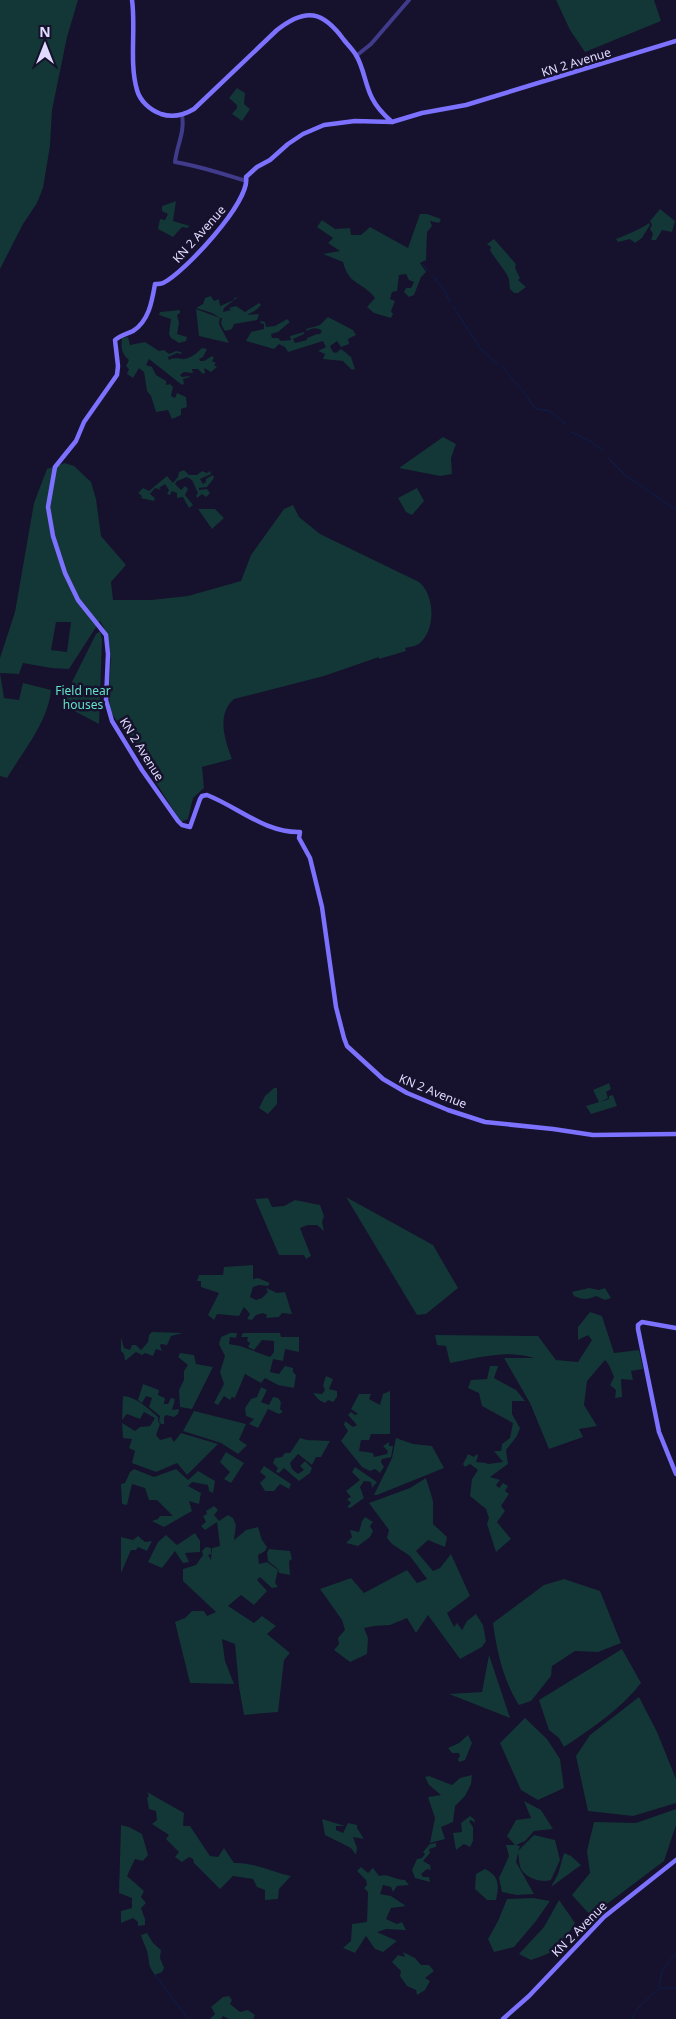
<svg xmlns="http://www.w3.org/2000/svg" width="676" height="2019" viewBox="0 0 676 2019" font-family="'Noto Sans',sans-serif">
<style>
.green{fill:#133636;fill-rule:evenodd}
.lines{fill:none;stroke-linecap:round;stroke-linejoin:round}
.stream{stroke:#0a1f4c;stroke-width:1}
.tertiary{stroke:#413b8c;stroke-width:4}
.secondary{stroke:#7c72ff;stroke-width:4.5}
.labels{text-anchor:middle;dominant-baseline:central;stroke-width:5;stroke-linejoin:round;paint-order:stroke}
.street-label{font-size:12px;fill:#e1dbff;stroke:#16112c}
.park-label{font-size:12px;fill:#63e3c8;stroke:#16112c}
</style>
<rect width="100%" height="100%" fill="#16112c"/>
<!-- green -->
<path class="green" d="M0 0H78L67 37 52 110 50 146 43 188 37 203 23 224 0 269Z
M556 0H654L661 21 585 52 570 30Z
M237 88 245 93 244 104 250 109 242 121 232 114 237 108V105L229 98Z
M176 201 173 221 190 226 187 228 182 227 173 237 158 229 160 219 165 220 168 214 162 211V206Z
M660 209 675 221 672 232 662 230 656 240H651L653 234 650 229 652 225 650 221Z
M420 214H427L441 219 439 223 430 221 432 226 427 232 426 260 420 263 426 272 421 277 414 295 409 297 404 292 406 288H411L414 282 409 280 406 274 399 275 397 291 392 292 390 299 395 301 391 311 393 314 391 318 374 313 367 307 375 298C362 281 349 286 343 262L323 254 340 251 328 243 333 238 317 227 322 220 335 229 350 228 351 235H361L370 227 408 248Z
M649 223 650 225 642 238 635 243 630 239 618 242 616 239C626 235 641 229 649 223Z
M494 239 516 264 515 268 520 278 518 280 526 287 518 293H514L510 289C509 285 510 281 508 277 505 270 495 259 490 250L491 247 487 244Z
M211 296 214 301 219 299 220 306 234 300V298L238 297 224 308 223 312 231 310 229 308 236 306 245 312 259 303 261 305 256 310 247 315 259 314 257 320 234 324 232 329 225 331 221 324 222 318H220L219 324 229 343 199 336 196 309 220 318 212 313 196 308 203 304 205 298Z
M180 310V313L177 315 179 323 177 334 187 337 186 341 179 343 171 338 169 334 171 319 159 315 160 312Z
M328 317 353 330 356 335 348 339 349 344 341 347 337 341 330 346 333 352 336 353 341 349 351 357 355 369 352 370 343 361 323 359 325 354 318 351 326 347 323 341 288 352 285 347 279 344 274 349 246 341 251 332 264 329V324L260 323 261 321 265 322 266 327 275 326 287 319 290 322 278 332 271 334 272 338H278L281 341 291 340 290 336 304 332V334L293 339 295 343 307 340V338L317 334H320L322 331C317 327 312 328 307 331L306 329 320 325Z
M128 337 130 345 145 342 159 351 164 350 169 354 176 351 181 352 182 354 177 353 168 357 169 360C175 357 178 359 184 359 191 358 197 353 202 348L207 349 203 357 199 359 200 361H204L212 356 214 358 212 361 216 363 214 365 217 367 211 372 204 368 205 373 203 374 198 369H192L193 373 184 372 180 375 182 377 189 376 190 377 183 379 184 384 182 385 149 359 146 365 152 367 156 375 166 381V385L170 384 173 387 171 396 175 398 177 393 186 397 187 407 181 409V415L172 419 168 410 156 412 151 396 147 391 144 372 139 368 133 378 127 374 129 369 126 366 129 360C121 353 121 348 122 338Z
M443 437 456 444 451 458 452 474 440 476 399 468Z
M65 463 74 466 91 482 96 499 101 536 126 565 111 582 113 600H151L188 596 241 581 251 555 284 509 293 505 299 517 320 534 419 582C435 595 436 629 420 643 417 646 410 647 405 648L406 651 379 659V657L324 676 234 699C216 715 225 740 232 759L202 767 204 788 193 798 188 819 181 822 111 712C104 679 120 652 100 621L69 669 51 668 23 663 19 674 0 673 4 698 19 700 23 683 51 690C48 722 24 750 7 778L0 776V658L15 612 34 503 47 469ZM56 622H71L67 652 51 650Z
M184 470 189 475H197L202 471 207 473 210 471 211 474 200 479 203 484 206 482V479L213 475 214 478 207 487 199 488V490L207 489 210 493 206 497 202 494 197 498 196 496 198 493 192 480 187 477 177 481 175 484 181 490 185 486 188 489 185 495 193 505 189 508 183 497 177 498V493L172 491 170 495 167 494 169 490 165 484 159 488 161 490 155 488 150 494 155 498 154 501 141 498 142 496 138 493 143 488 149 491 167 476 173 483 178 477 179 472Z
M417 488 424 501 412 515 406 512 398 498Z
M198 509H215L224 518 212 529Z
M100 631 102 639 99 724 61 704 96 634Z
M609 1083 611 1089 606 1092 608 1098 600 1102 609 1099V1096L613 1095 617 1106 591 1114 586 1106 599 1102 593 1090Z
M274 1088H277V1104L268 1114 259 1108 265 1096Z
M346 1197 433 1245 458 1288 426 1314 417 1315Z
M268 1198 272 1207 284 1206 295 1200 320 1205 324 1216 322 1222 324 1231 317 1225H308L300 1228 311 1256 306 1259 304 1255H279L255 1199Z
M253 1265V1279L258 1278 270 1283 268 1286 259 1285 253 1287 250 1297 256 1300 262 1298 268 1292 266 1288 277 1293 285 1292 292 1314 282 1313 279 1317 266 1318 267 1315 263 1313 256 1315 252 1320 247 1319 250 1314 244 1307 239 1316 217 1314 214 1320 208 1315 219 1293 201 1287V1281H197L199 1275H223L224 1267Z
M589 1288 599 1290 605 1288 611 1298 605 1300 596 1296C587 1300 583 1300 574 1296L572 1292Z
M590 1312 602 1316 614 1353 639 1350 643 1369 631 1371 633 1380 621 1379 622 1397 615 1398 616 1390 610 1385 614 1377 609 1365 605 1360 587 1381 584 1405 597 1426 579 1429 583 1437 549 1449 530 1403 504 1358H534C506 1349 478 1358 450 1363L446 1346 437 1345 435 1335 538 1336 556 1360 578 1362 592 1340 588 1335 578 1340V1327Z
M152 1332 183 1333 171 1336 167 1345 161 1344 160 1346 162 1351 156 1349 153 1356 145 1353 142 1355 136 1352 125 1361 124 1354 121 1351V1337L124 1348 130 1350 132 1345H136L141 1350 148 1342 149 1335Z
M230 1333H237L236 1338 230 1337 229 1344 240 1346 270 1357 274 1352V1341L262 1340 254 1350 248 1347 250 1343 247 1341 248 1337H241L243 1333H280L281 1337H299V1352L285 1349 283 1361 273 1359 270 1372 279 1374 285 1366 293 1368V1372L296 1375 294 1388 278 1385 265 1378 261 1383 245 1374 235 1398 232 1397 230 1400 224 1396 218 1405 214 1403 224 1384 220 1372 225 1356 219 1344 221 1337Z
M180 1353 194 1355 196 1364 213 1367 192 1409 180 1407 179 1390 184 1380V1371L188 1365 178 1357Z
M490 1366H498L494 1378 516 1390 525 1401H512V1414L520 1428 517 1436 506 1450 508 1464 490 1477 500 1480 496 1485 499 1488 503 1483 508 1486 505 1491 509 1494 501 1506 505 1511 497 1522 511 1539 496 1552 487 1524 489 1518 486 1509 470 1496 472 1479 478 1470 470 1464 465 1467 463 1464 468 1454 474 1457 477 1454 478 1456 476 1462 486 1463 488 1464 503 1462 494 1451H501L502 1444 510 1438 513 1423 482 1406 479 1393 468 1388 471 1380 487 1379Z
M326 1376 333 1379 329 1389 337 1391V1397L333 1402 328 1400 325 1403 319 1400 313 1393 322 1394 325 1390 323 1385Z
M143 1384 159 1390 158 1395 165 1398 164 1404H168L171 1398 175 1399 172 1410 179 1409 178 1414 174 1417 166 1415 164 1417V1424H161L159 1421 160 1416 149 1407 152 1398 146 1396 142 1403 138 1400Z
M261 1387 267 1390 261 1402 269 1405 273 1397 278 1398 281 1402 280 1409 283 1412 279 1414 268 1409 258 1428 249 1424 254 1419 246 1416 245 1408 251 1399 257 1397Z
M390 1391V1434H371L369 1440H361L359 1451 373 1453 374 1457 387 1454 388 1451 383 1446 389 1442V1446H393L391 1457 382 1459 381 1462 384 1467 380 1473 375 1469 370 1471 362 1467 341 1441 348 1431 344 1425 345 1421 353 1427 357 1425 348 1415 351 1412 355 1415 358 1414 351 1409 359 1394H371L369 1399 380 1405 383 1394Z
M123 1396C137 1397 147 1408 158 1417V1421L160 1424 156 1435 160 1440 171 1437 174 1442 181 1433 218 1444 187 1475 177 1463 156 1472 132 1463 135 1451 129 1448 132 1439 123 1438 122 1423 135 1431 140 1427 150 1426 155 1418 144 1412 140 1419 127 1414 122 1420Z
M194 1411 246 1424 239 1440 247 1445 238 1454 221 1443 183 1431Z
M300 1438 307 1440 330 1441 321 1457H316L312 1465 298 1454 290 1463 292 1469 298 1474 304 1470 300 1466 305 1461 312 1468 310 1473 299 1481 284 1468 279 1473 276 1472 278 1468 273 1463 275 1458 282 1457 285 1453H290Z
M396 1438 413 1444 432 1446 444 1468 377 1495H374L392 1458Z
M226 1452 244 1463 231 1483 224 1479 230 1472 220 1462Z
M264 1466 291 1484 289 1489 280 1484 274 1491H265L260 1483 266 1477 260 1472Z
M355 1467 377 1482 372 1488 371 1482 364 1481 360 1487 364 1498 350 1508 347 1507 351 1503 347 1499 351 1497 346 1491 360 1480 352 1472Z
M134 1469 154 1477 176 1469 188 1480 198 1471 215 1481 213 1493 209 1491 208 1485 192 1482 188 1486 201 1493 199 1504 189 1501 192 1511 164 1527 152 1521 158 1519 160 1516H173L157 1500H149L145 1488 132 1484 127 1505 122 1504 121 1484 125 1483 130 1472Z
M426 1478 433 1501V1524L447 1537 445 1547 428 1540 416 1551 433 1571 440 1568 451 1554 470 1596 447 1613 454 1627 457 1623 462 1630 467 1621 476 1614 483 1625 486 1641 482 1647 460 1659 428 1615 416 1633 407 1618 390 1625 374 1626 364 1628 368 1638 367 1654 350 1662 334 1650 339 1644 338 1638 345 1630 342 1620 320 1589 351 1578 364 1593 407 1570 417 1583 427 1579 410 1556 392 1544 387 1538 389 1530 369 1503 410 1488Z
M214 1506 218 1510 214 1515 219 1521 228 1515 233 1518 236 1525 234 1540 246 1530 258 1527 262 1540 267 1547 265 1551 258 1555 259 1564 267 1562 278 1570 275 1583 278 1587 272 1588 260 1577 257 1580 267 1591 254 1605 241 1595 228 1606 254 1623 262 1616 276 1626 267 1634 290 1653 284 1660 278 1712 244 1715 239 1687 235 1644 222 1639 225 1661 234 1684 190 1683 175 1622 185 1618 192 1611H204L207 1616 216 1612 183 1581V1569L196 1565 203 1555 202 1551 206 1547 211 1548V1554L208 1555 211 1560 212 1548 220 1546 217 1522 205 1530 201 1526 206 1522 203 1516 207 1514 206 1511Z
M365 1517 373 1522 370 1526 373 1531 370 1537 358 1546 346 1543 352 1537 350 1530 359 1532 362 1521Z
M195 1533 200 1541V1552L185 1553 189 1562 183 1563 175 1551 162 1568 148 1562 158 1542 166 1535 177 1545Z
M138 1536 145 1542 152 1541 147 1551 138 1547 136 1550H131L121 1573V1537L133 1540Z
M269 1549 290 1551 292 1559 289 1561 290 1575 279 1573 278 1569 268 1561 267 1553Z
M564 1579 600 1591 621 1643 598 1652 575 1651 552 1666 551 1676 531 1701 519 1705C503 1680 497 1652 493 1623L544 1585Z
M622 1649 641 1683C620 1710 592 1728 564 1747L559 1738 549 1730 539 1700Z
M489 1655 510 1718 449 1694 482 1692Z
M639 1697 657 1732 676 1779V1803L633 1816 588 1811 576 1756 590 1735Z
M525 1718 547 1739 560 1759 564 1788 538 1800 521 1790 500 1743Z
M468 1735 472 1743 465 1760 459 1762 458 1759 460 1756 459 1753H452L448 1748 459 1743Z
M472 1775 471 1784 465 1796 455 1806 453 1822 441 1827 445 1839 430 1843 435 1818 428 1797 441 1795 429 1785 425 1777 429 1776 452 1785 460 1778Z
M147 1792 184 1813 183 1826H190L210 1856 218 1857 224 1848 234 1863C253 1862 272 1872 291 1876L279 1889 278 1899 265 1900V1890L257 1887 253 1879 233 1876 220 1889 194 1863 193 1859 189 1857 182 1862 175 1857 179 1852 166 1839 169 1835 152 1824 157 1820 156 1811 149 1809 147 1798 149 1796Z
M524 1801 541 1810 553 1829 534 1831 525 1841 516 1845 520 1846 518 1851 534 1835 555 1840 560 1860 551 1880C542 1883 527 1879 521 1869 519 1865 519 1857 518 1853L516 1862 534 1894 517 1895 502 1892 499 1878 509 1856 506 1845H515L507 1836 516 1820 531 1818Z
M676 1809V1825L664 1861 591 1916 572 1895 590 1873 587 1851 594 1822 636 1823Z
M470 1816 474 1819 475 1823 471 1820 469 1821 473 1827V1841L470 1847 464 1844 456 1850 453 1833 462 1832 461 1823Z
M322 1819 345 1826H336V1830L343 1833 348 1823 357 1825V1828L364 1839 353 1837 357 1848 356 1855 351 1848 325 1835Z
M121 1825 129 1827 142 1834 148 1855 143 1861 135 1859 127 1876 144 1891 141 1897 146 1903 141 1908 145 1919V1925L138 1926V1922L133 1918 121 1923V1911L132 1908V1898L119 1893Z
M436 1843V1847L429 1849 430 1853 423 1861 430 1865 431 1870 427 1869 421 1874 423 1877H429L430 1882 415 1878 412 1870 417 1859 422 1858 425 1854 423 1852 430 1844Z
M564 1853 571 1856 581 1865 551 1887 558 1874Z
M361 1867 368 1873 373 1868 379 1876C388 1873 395 1880 405 1880L409 1885 397 1886 393 1892 391 1887 383 1885 380 1894 391 1896 406 1906 391 1908 386 1919 397 1924 402 1922 406 1930 386 1929 377 1932 397 1941 383 1952 375 1949 366 1936 355 1953 343 1948 351 1941 352 1924 367 1922 368 1892 364 1888 367 1885 366 1880 357 1871Z
M485 1869C500 1876 499 1886 496 1900H487L475 1889 476 1874Z
M533 1898 550 1901 536 1921 514 1947 494 1952 488 1939 498 1921 507 1899Z
M559 1900 575 1923C560 1947 559 1951 531 1960L519 1954 544 1927Z
M147 1933 153 1943 161 1950 160 1958 164 1968 162 1972 155 1975C147 1964 150 1962 147 1951 145 1945 142 1940 141 1935Z
M403 1952 415 1958 421 1965H429L434 1971 425 1978 430 1981 425 1990 417 1995 416 1990 407 1986 400 1976 401 1971 392 1962 398 1955 405 1957Z
M229 1996 232 2000 230 2004 240 2012 248 2010 255 2015 253 2019H229L223 2016 221 2019H210L215 2014 211 2007 223 1997Z"/>
<g class="lines">
<!-- stream -->
<path class="stream" d="M423 264 427 271
M433 276 445 291 450 302
M453 306 480 348 497 364
M501 365 527 396 532 405 537 409 550 411 567 425
M571 432 592 442 603 451
M608 458 625 475 676 510
M155 1975 188 2019
M659 1987 662 1971 676 1953
M632 2019 637 2009 659 1988H676"/>
<!-- tertiary -->
<path class="tertiary" d="M356 56 371 44 409 0
M182 115C185 133 177 144 175 162 200 166 223 174 246 181"/>
<!-- secondary -->
<path class="secondary" d="M132 0C136 28 129 63 137 90 140 101 150 110 161 114 173 118 184 115 194 109L277 30C306 7 323 11 344 40 348 45 353 50 356 55 364 68 365 85 372 98 377 108 384 115 392 122
M676 41 466 105 422 113 392 122 355 121 324 125 303 134 288 144 270 160 257 167 246 177C251 201 184 273 163 283 161 284 158 284 155 284 152 301 149 321 133 331 127 334 120 335 115 340L118 366 117 375 84 422 76 441 55 467 48 507 53 536 65 573 78 600 106 635 108 654 106 700 112 721 142 770 178 821 182 825 190 827 200 799 202 796 207 795C238 807 265 833 300 832L299 838 310 858 322 907 336 1007 344 1038 347 1046 383 1079 407 1093 448 1110 485 1122 553 1129 593 1135 676 1134
M676 1328 642 1322 638 1325V1329L659 1432 676 1474
M503 2019 529 1996 604 1917 676 1860"/>
</g>
<g class="labels">
<!-- street labels -->
<g class="street-label">
<text transform="translate(576 62) rotate(-17)">KN 2 Avenue</text>
<text transform="translate(199 234) rotate(-48)">KN 2 Avenue</text>
<text transform="translate(142 749) rotate(58)">KN 2 Avenue</text>
<text transform="translate(433 1091) rotate(22)">KN 2 Avenue</text>
<text transform="translate(579 1929) rotate(-45)">KN 2 Avenue</text>
</g>
<!-- park labels -->
<g class="park-label">
<text x="83" y="690">Field near<tspan x="83" dy="14">houses</tspan></text>
</g>
</g>
<!-- north arrow -->
<g transform="translate(45 45)" stroke="#16112c" stroke-width="4" paint-order="stroke">
<path d="M0-4L9 19L0 12L-9 19Z" fill="#e1dbff"/>
<text y="-8" font-size="14" font-weight="bold" text-anchor="middle" fill="#e1dbff">N</text>
</g>
</svg>
